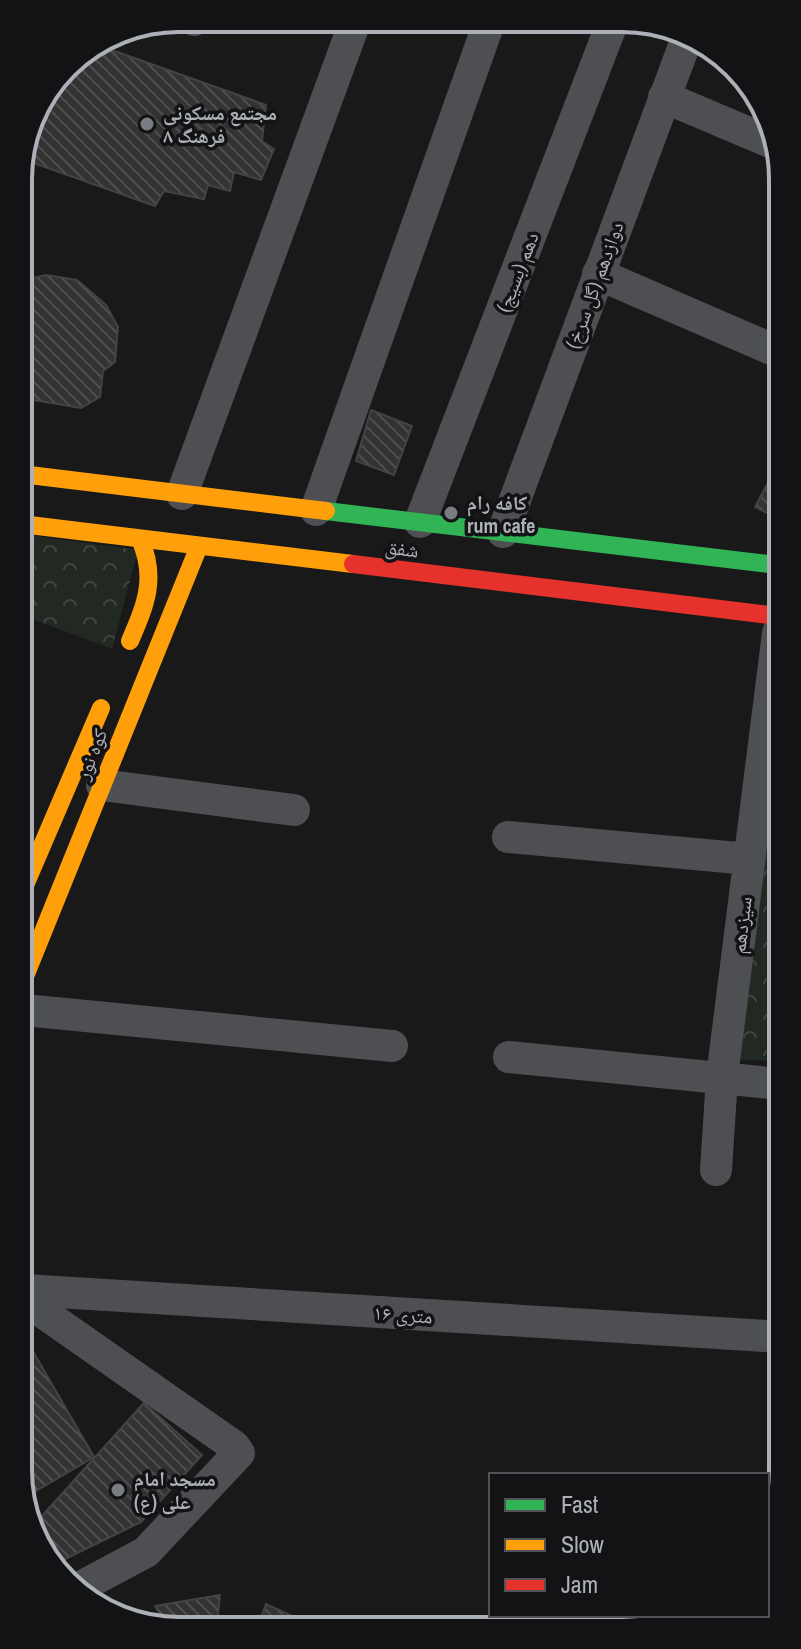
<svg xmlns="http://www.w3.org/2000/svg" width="801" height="1649" viewBox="0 0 801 1649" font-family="'Archivo Narrow','Noto Naskh Arabic',sans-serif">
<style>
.forest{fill:url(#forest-crowns)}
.building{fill:url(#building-back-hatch);stroke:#424345;stroke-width:2}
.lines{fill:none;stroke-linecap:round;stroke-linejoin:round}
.street{stroke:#4e4f52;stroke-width:32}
.fast{stroke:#30b455;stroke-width:18}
.slow{stroke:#ff9f0a;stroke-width:18}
.jam{stroke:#e5322d;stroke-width:18}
.poi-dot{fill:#797c80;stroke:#131315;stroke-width:3}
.labels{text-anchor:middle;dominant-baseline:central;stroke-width:7;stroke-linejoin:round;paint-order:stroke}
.poi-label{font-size:20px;font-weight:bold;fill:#acb1b8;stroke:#131315;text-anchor:start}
.street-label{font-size:20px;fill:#acb1b8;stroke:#131315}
.rim{fill:none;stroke:#acb1b8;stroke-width:4}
</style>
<defs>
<pattern id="forest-crowns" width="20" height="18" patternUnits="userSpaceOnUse" patternTransform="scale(2)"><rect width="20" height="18" fill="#222822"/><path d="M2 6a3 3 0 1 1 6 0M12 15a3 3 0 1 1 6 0" fill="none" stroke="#3f4540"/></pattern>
<pattern id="building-back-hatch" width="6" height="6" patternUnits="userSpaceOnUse" patternTransform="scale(2)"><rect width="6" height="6" fill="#333334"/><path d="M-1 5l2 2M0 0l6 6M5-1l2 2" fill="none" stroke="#4e4e4f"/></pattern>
</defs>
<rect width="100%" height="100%" fill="#191919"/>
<!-- forest -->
<path class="forest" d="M21 534 138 550 112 649 22 615Z
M778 764 780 1061 738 1060Z"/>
<!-- building -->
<path class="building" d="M95 44 266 105 262 141 274 149 261 180 234 172 230 191 208 185 204 199 164 191 155 206 19 158 35 108 73 58Z
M46 275 77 280 106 305 118 327 115 362 103 371 100 397 81 408 21 398 20 281Z
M371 410 412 426 394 475 356 461Z
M777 466V518L755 507Z
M31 1348 94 1457 31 1494 26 1486V1352Z
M144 1403 202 1455 141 1522 55 1564 31 1528Z
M220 1595 217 1621 258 1626 266 1604 317 1627 158 1630 151 1626 166 1624 155 1606Z"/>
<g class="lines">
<!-- street -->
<path class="street" d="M194 20 195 18
M664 97 775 144
M598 274 776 351
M182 494 356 19
M316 510 490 20
M420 522 613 21
M503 532 687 38
M102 785 294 810
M508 837 749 859
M24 1010 392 1046
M509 1057 780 1084
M716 1170 722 1077 778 633
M25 1290 782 1337
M25 1300 234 1446 239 1453 146 1552 73 1591"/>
<!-- fast -->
<path class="fast" d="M326 511 777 565"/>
<!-- slow -->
<path class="slow" d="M21 474 326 511
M21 524 353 564
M130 641C146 604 157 578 140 539
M23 890 101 708
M24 979 199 546"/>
<!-- jam -->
<path class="jam" d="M353 564 777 616"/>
</g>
<!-- markers -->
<g class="poi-dot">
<circle cx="147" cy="124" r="8"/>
<circle cx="451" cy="513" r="8"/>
<circle cx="118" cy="1490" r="8"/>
</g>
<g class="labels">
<!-- poi labels -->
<g class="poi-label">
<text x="163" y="112">مجتمع مسکونی<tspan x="163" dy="23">فرهنگ ۸</tspan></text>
<text x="467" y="502">کافه رام<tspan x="467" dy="23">rum cafe</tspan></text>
<text x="134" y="1478">مسجد امام<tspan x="134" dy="23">علی (ع)</tspan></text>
</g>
<!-- street labels -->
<g class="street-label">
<text transform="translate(517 272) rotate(-69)">دهم (بسیج)</text>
<text transform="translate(594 285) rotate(-70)">دوازدهم (گل سرخ)</text>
<text transform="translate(402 548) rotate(7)">شفق</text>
<text transform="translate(91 754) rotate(-68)">کوه نور</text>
<text transform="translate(741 925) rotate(-83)">سیزدهم</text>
<text transform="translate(403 1314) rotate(4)">۱۶ متری</text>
</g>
</g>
<!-- crop -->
<path d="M0 0H801V1649H0ZM179 32H622A147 147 0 0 1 769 179V1470A147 147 0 0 1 622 1617H179A147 147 0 0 1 32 1470V179A147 147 0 0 1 179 32Z" fill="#131315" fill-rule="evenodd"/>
<path class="rim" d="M179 32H622A147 147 0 0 1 769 179V1470A147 147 0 0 1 622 1617H179A147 147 0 0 1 32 1470V179A147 147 0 0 1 179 32Z"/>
<!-- legend -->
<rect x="489" y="1473" width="280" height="144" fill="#131315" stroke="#505256" stroke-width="2"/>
<rect x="505" y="1499" width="40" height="12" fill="#30b455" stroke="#505256" stroke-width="2"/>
<text x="561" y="1513" font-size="24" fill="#acb1b8">Fast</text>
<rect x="505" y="1539" width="40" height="12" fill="#ff9f0a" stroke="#505256" stroke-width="2"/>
<text x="561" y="1553" font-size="24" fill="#acb1b8">Slow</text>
<rect x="505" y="1579" width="40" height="12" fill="#e5322d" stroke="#505256" stroke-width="2"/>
<text x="561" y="1593" font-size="24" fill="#acb1b8">Jam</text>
</svg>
